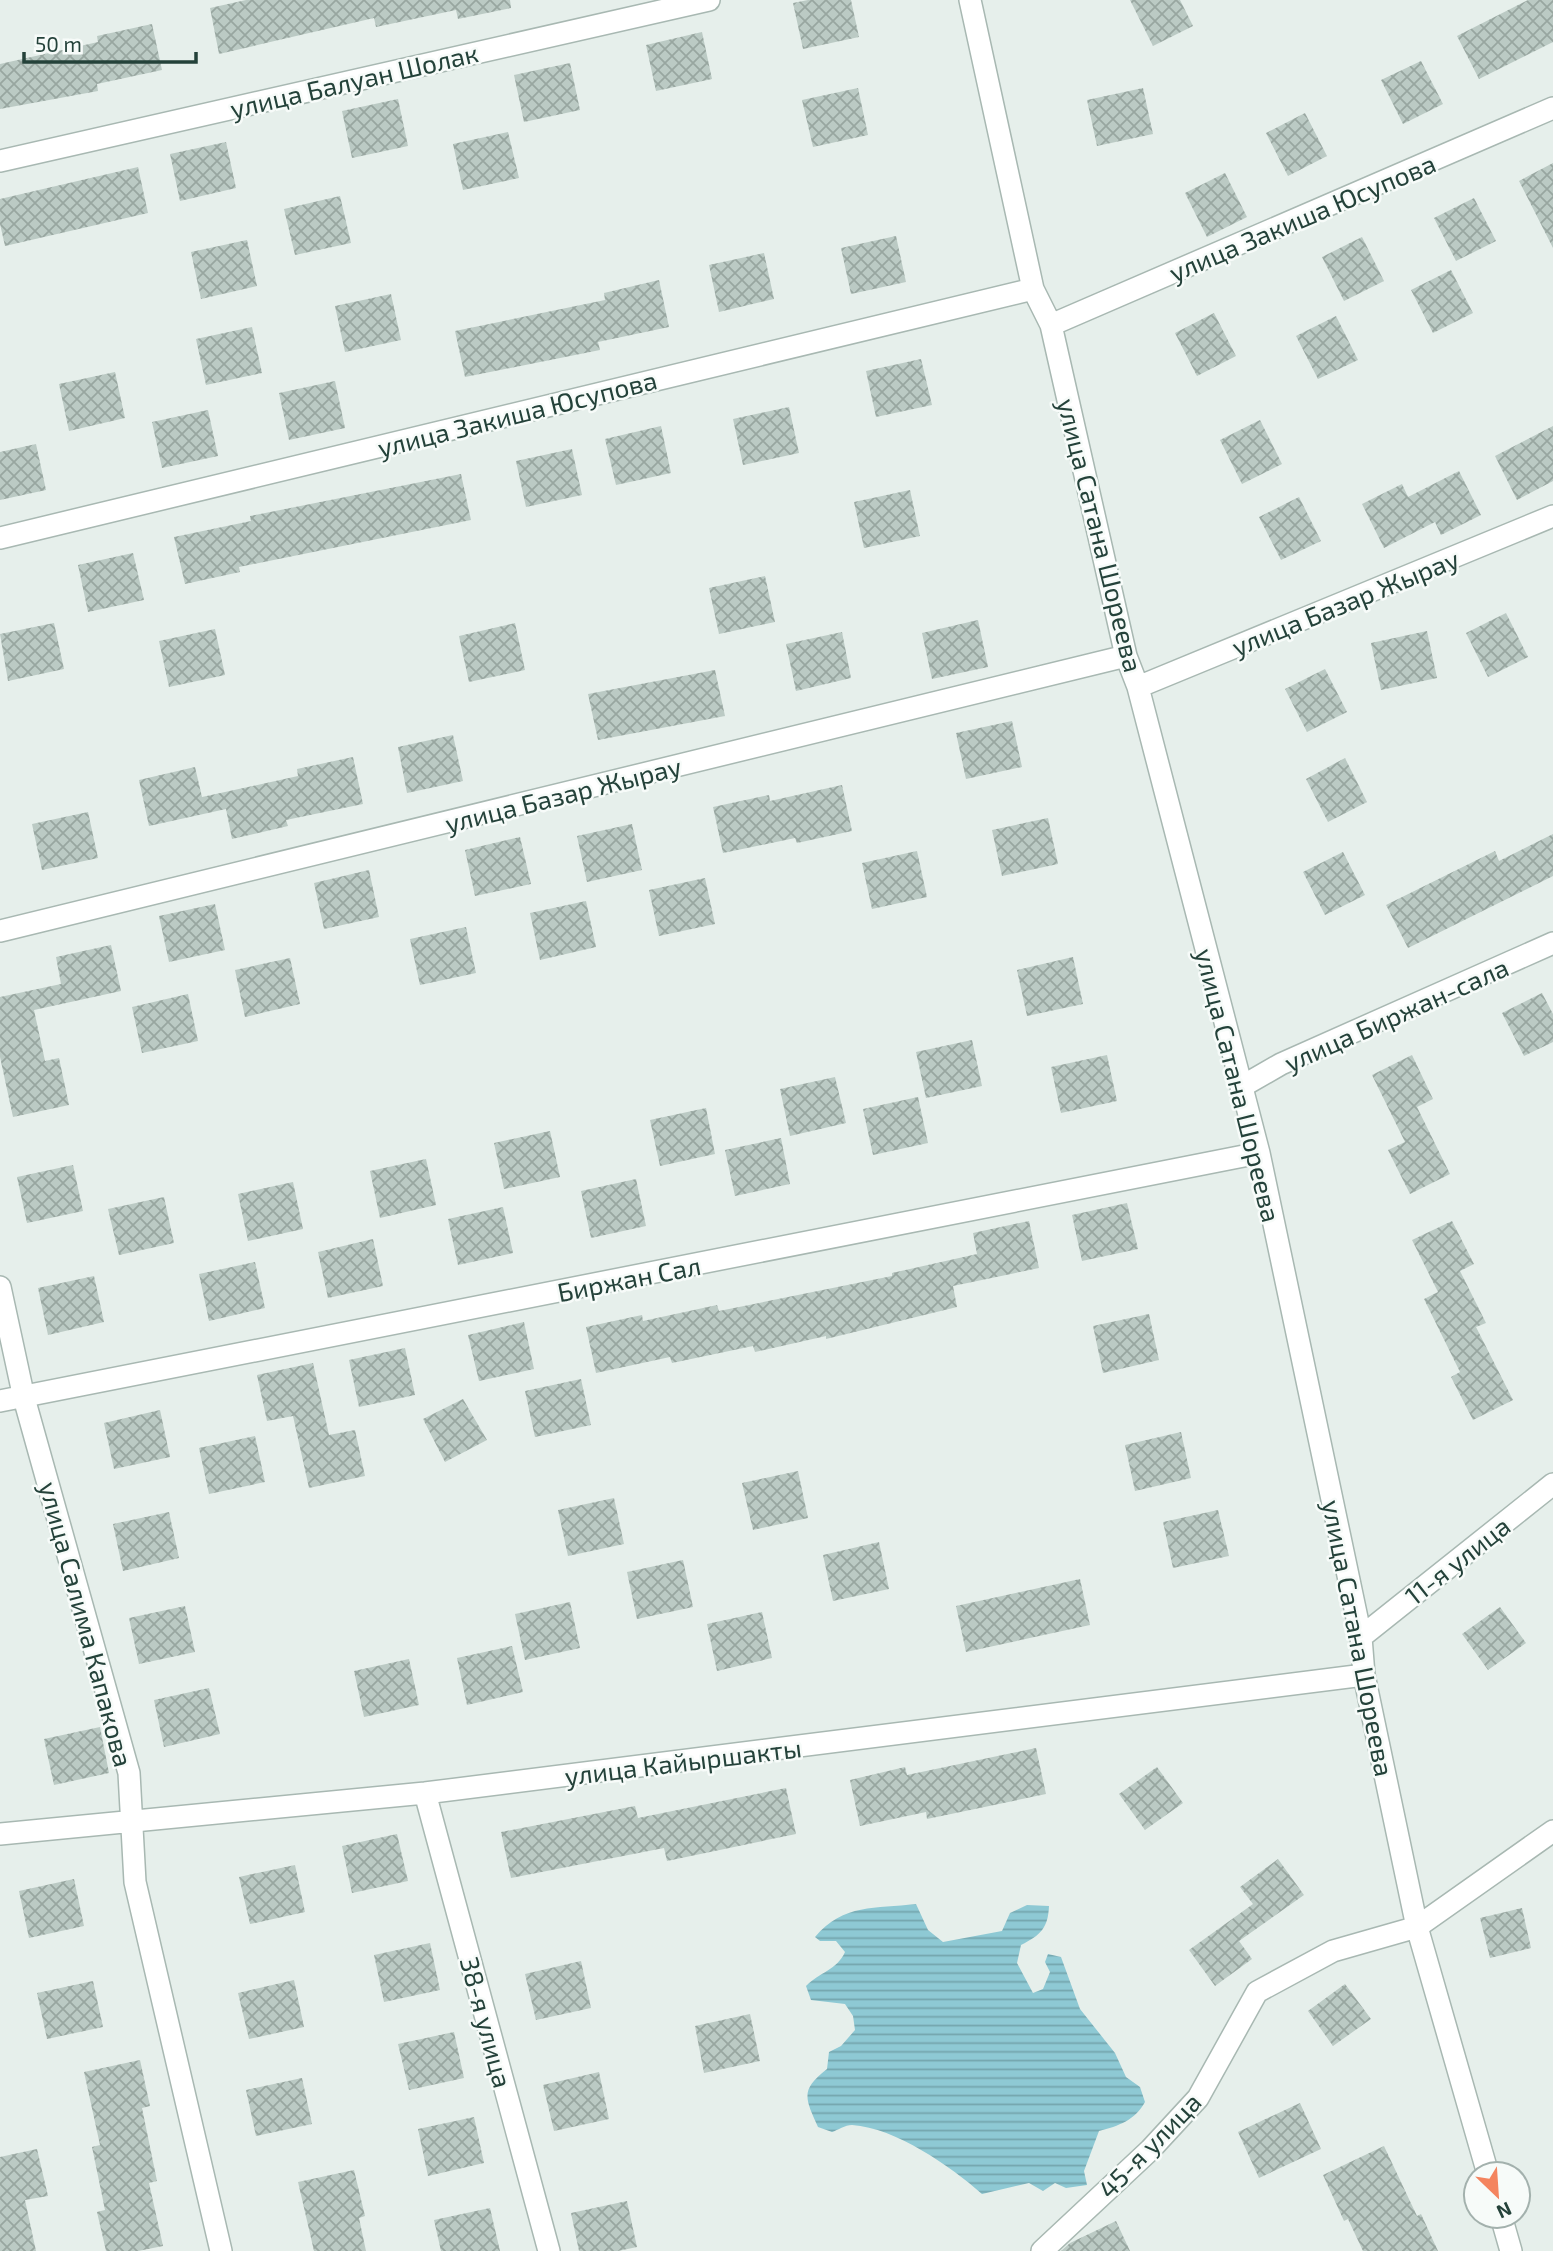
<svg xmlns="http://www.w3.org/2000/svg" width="1553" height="2251" viewBox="0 0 1553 2251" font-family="'Exo 2',sans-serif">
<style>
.water{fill:url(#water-rules)}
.building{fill:url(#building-cross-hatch)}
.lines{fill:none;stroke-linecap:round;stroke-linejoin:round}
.minor-casing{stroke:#a8b8b2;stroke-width:24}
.minor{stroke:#fff;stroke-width:21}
.labels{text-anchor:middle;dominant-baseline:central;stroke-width:5;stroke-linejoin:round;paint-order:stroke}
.street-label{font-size:26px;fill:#24423a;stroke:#f7fbf9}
</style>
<defs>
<pattern id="water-rules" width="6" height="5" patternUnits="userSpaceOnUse" patternTransform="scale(1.75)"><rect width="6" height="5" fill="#8ec9d4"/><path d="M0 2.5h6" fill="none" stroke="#74a5ad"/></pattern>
<pattern id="building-cross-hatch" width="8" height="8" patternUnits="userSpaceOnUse" patternTransform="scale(1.75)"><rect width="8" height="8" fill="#bbcac4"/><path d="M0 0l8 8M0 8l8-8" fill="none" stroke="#98a6a0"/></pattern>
</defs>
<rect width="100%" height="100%" fill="#e6efeb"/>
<!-- water -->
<path class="water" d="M916 1904 928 1930 943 1942 1002 1931 1010 1913 1027 1905 1049 1906C1048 1928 1041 1935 1021 1945L1017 1963 1033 1993 1043 1989 1050 1972 1045 1962 1048 1954 1061 1957 1080 2009 1115 2053 1126 2077 1140 2087 1145 2102C1135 2120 1119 2126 1099 2131L1084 2171 1087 2185 1066 2188 1055 2183 1043 2191 1029 2183 982 2194C950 2166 896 2128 852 2125 845 2125 838 2130 832 2132L818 2127C805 2098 800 2090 827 2069L829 2052 841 2046 855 2030 853 2016 845 2004 811 2000 806 1986C820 1972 837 1970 845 1952L836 1941H820L815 1937C844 1903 875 1909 916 1904Z"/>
<!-- building -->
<path class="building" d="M246 0H510L511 8 458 19 456 10 376 27 374 18 219 54 210 8Z
M808 0H851L859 37 803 49 793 3Z
M1130 0H1180L1193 26 1153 46Z
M1528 0H1553V42L1479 79 1457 36Z
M152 24 162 70 97 84 98 91 0 109V64L98 42 97 36Z
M702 32 712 79 656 91 646 45Z
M1421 61 1443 104 1403 124 1381 80Z
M570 63 580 110 524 122 514 75Z
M858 88 868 135 813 147 802 100Z
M1143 88 1153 134 1097 146 1087 100Z
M398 99 408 146 352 158 342 111Z
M1305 113 1327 156 1288 176 1266 133Z
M508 132 519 178 463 190 453 144Z
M226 142 236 188 180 201 170 154Z
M1553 163V248L1519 181Z
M138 167 148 213 5 246 0 224V199Z
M1225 173 1247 217 1207 237 1185 193Z
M340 196 351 243 295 255 284 209Z
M1474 198 1496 241 1456 261 1434 218Z
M896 236 906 282 851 294 841 248Z
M1362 237 1384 281 1344 301 1322 257Z
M247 240 257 286 201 299 191 252Z
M764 253 774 299 719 312 709 265Z
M1451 270 1473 313 1433 333 1411 290Z
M659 280 669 327 598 342 600 350 465 377 455 331 605 300 604 293Z
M391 294 401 340 345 352 335 306Z
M1214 313 1236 356 1197 376 1175 333Z
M1336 316 1358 360 1318 379 1296 336Z
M252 327 262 373 206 385 196 339Z
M921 359 932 405 876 417 866 371Z
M115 372 125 418 69 431 59 384Z
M335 381 345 428 289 440 279 393Z
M789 407 799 453 743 465 733 419Z
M208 410 218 456 162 468 152 422Z
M1260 420 1282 464 1242 484 1220 440Z
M661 426 671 473 616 485 605 439Z
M1553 426V481L1517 500 1495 456Z
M36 444 46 490 0 500V452Z
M572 449 582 495 526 507 516 461Z
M1459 471 1481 515 1441 535 1435 522 1384 548 1362 504 1402 484 1408 497Z
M461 474 471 520 239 567 240 572 185 584 174 537 251 521 250 516Z
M910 490 920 536 864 548 854 502Z
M1299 497 1321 541 1281 560 1259 517Z
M133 553 144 600 88 612 78 565Z
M765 576 775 622 719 634 709 588Z
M1506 613 1528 657 1488 677 1466 633Z
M978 620 988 667 932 679 922 633Z
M54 623 64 669 8 681 0 634Z
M515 623 525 670 469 682 459 636Z
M215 629 225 675 169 687 159 641Z
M1427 631 1437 678 1381 690 1371 643Z
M842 632 851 678 796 691 786 644Z
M1325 669 1347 712 1307 732 1285 689Z
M715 670 725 716 598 740 588 694Z
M1012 721 1022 767 966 779 956 733Z
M453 735 463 781 407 793 398 747Z
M353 757 363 804 286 820 288 826 232 839 226 809 149 826 139 780 195 767 202 797 298 776 297 769Z
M1345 758 1367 802 1328 822 1306 779Z
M842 785 852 831 797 843 795 838 723 853 713 807 769 795 770 801Z
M88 812 98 858 42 870 32 824Z
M1048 818 1058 864 1002 876 992 830Z
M632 824 642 870 587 882 577 836Z
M1553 834V876L1408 948 1386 905 1495 851 1499 861Z
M520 837 531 884 475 896 465 850Z
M917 851 927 897 872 909 862 863Z
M1343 852 1365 895 1325 915 1303 872Z
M369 870 379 917 324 929 314 883Z
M705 878 715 924 659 936 649 890Z
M586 901 596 947 540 960 530 913Z
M215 904 225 950 169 962 159 916Z
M466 927 476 973 420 985 410 939Z
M111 945 121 991 34 1010 45 1061 59 1058 69 1105 13 1117 0 1057V997L61 984 56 957Z
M1073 957 1083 1004 1027 1016 1017 970Z
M290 958 300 1004 245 1017 235 970Z
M1542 993 1553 1014V1042L1524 1056 1502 1013Z
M188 994 198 1041 142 1053 132 1007Z
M972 1040 982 1086 926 1098 916 1052Z
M1107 1055 1117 1101 1061 1113 1051 1067Z
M1412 1055 1433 1099 1417 1107 1450 1174 1410 1194 1388 1150 1405 1142 1372 1075Z
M835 1077 846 1123 790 1136 780 1089Z
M918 1097 928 1143 873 1155 863 1109Z
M706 1108 715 1154 660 1166 650 1120Z
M550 1131 560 1177 504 1189 494 1143Z
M781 1138 790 1184 735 1196 725 1150Z
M426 1159 436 1205 380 1218 370 1171Z
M73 1165 83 1211 27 1223 17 1177Z
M636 1179 646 1226 591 1238 581 1191Z
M293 1182 303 1229 248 1241 238 1194Z
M164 1197 174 1243 119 1255 108 1209Z
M1127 1203 1138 1249 1082 1261 1072 1215Z
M503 1207 513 1253 458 1265 448 1219Z
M1029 1221 1039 1268 953 1286 957 1307 826 1339V1336L755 1352 753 1346 672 1363 670 1357 596 1373 586 1327 642 1315 643 1321 717 1305 719 1311 892 1276V1273L977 1254 973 1233Z
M1452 1221 1474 1264 1460 1271 1486 1323 1476 1327 1513 1400 1473 1420 1451 1377 1460 1372 1424 1299 1438 1292 1412 1240Z
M373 1239 383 1286 328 1298 318 1252Z
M255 1262 265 1308 209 1321 199 1274Z
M94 1276 104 1322 48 1335 38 1288Z
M1149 1314 1159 1360 1103 1373 1093 1326Z
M524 1322 534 1369 479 1381 468 1335Z
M405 1348 415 1395 359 1407 349 1360Z
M313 1363 329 1435 355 1430 365 1476 309 1488 293 1416 267 1421 257 1375Z
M581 1379 591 1425 535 1437 525 1391Z
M463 1399 487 1440 445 1462 423 1419Z
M160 1410 170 1457 114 1469 104 1423Z
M1181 1432 1191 1478 1135 1491 1125 1445Z
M255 1436 265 1482 209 1494 199 1448Z
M798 1471 808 1518 753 1530 742 1483Z
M614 1498 624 1544 568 1556 558 1510Z
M1218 1510 1229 1556 1173 1568 1163 1522Z
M169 1512 179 1558 123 1571 113 1524Z
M879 1542 889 1589 833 1601 823 1555Z
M683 1560 693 1607 637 1619 627 1572Z
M1080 1579 1090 1625 966 1652 956 1606Z
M570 1602 580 1648 525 1660 515 1614Z
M185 1606 195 1652 139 1664 129 1618Z
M1500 1607 1526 1643 1488 1670 1462 1634Z
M762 1612 772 1658 717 1671 707 1624Z
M512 1646 523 1692 467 1705 457 1658Z
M409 1659 419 1705 364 1717 354 1671Z
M209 1688 220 1734 164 1747 154 1700Z
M100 1727 109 1773 54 1785 44 1739Z
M1036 1748 1046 1794 927 1819 926 1812 860 1826 850 1780 905 1767 907 1775Z
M1157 1767 1183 1803 1145 1830 1119 1794Z
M786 1788 796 1834 667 1861 664 1848 511 1878 501 1832 635 1806 638 1818Z
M397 1834 408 1881 352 1893 342 1846Z
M1278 1859 1304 1895 1239 1941 1252 1959 1215 1986 1189 1950 1253 1904 1240 1887Z
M295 1865 305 1912 250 1924 239 1877Z
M74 1879 84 1926 29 1938 19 1891Z
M1522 1908 1531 1948 1490 1958 1480 1918Z
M430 1943 440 1990 384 2002 374 1955Z
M581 1961 591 2008 536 2020 525 1974Z
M294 1980 304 2027 249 2039 238 1993Z
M93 1981 103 2027 47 2039 37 1993Z
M1345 1984 1371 2019 1333 2046 1308 2011Z
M750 2014 760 2061 704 2073 695 2026Z
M454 2032 464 2078 409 2090 398 2044Z
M140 2060 150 2106 142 2108 157 2181 149 2183 163 2246 138 2251H106L97 2212 105 2210 92 2147 100 2145 84 2072Z
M599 2072 609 2119 554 2131 543 2085Z
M302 2078 312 2124 256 2136 246 2090Z
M1300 2103 1321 2149 1259 2178 1238 2132Z
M474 2117 484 2163 428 2176 418 2129Z
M1384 2146 1417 2216 1421 2214 1438 2251H1363L1348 2219 1344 2221 1323 2175Z
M37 2149 48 2196 25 2200 36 2251H0V2157Z
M354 2170 365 2216 359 2218 366 2251H314L298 2182Z
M627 2201 637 2247 618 2251H579L571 2213Z
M490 2208 500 2251H441L434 2220Z
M1116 2221 1130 2251H1061L1070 2243Z"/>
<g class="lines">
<defs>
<path id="minor" d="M970 0 1033 289 1051 325 1126 656 1138 687 1259 1153 1361 1637 1364 1675 1417 1927 1488 2174
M0 161 709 0
M1051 325 1553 108
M0 538 1033 289
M1138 687 1553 516
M0 931 1126 656
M1241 1087 1281 1064 1553 943
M0 1287 24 1398 129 1773 135 1882 221 2251
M0 1401 1259 1153
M1361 1637 1553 1484
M425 1793 549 2251
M0 1834 425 1793 1364 1675
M1501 2216 1511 2251
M1042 2251 1150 2150 1198 2098 1257 1992 1333 1951 1417 1927 1553 1831"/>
</defs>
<!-- minor casing -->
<use href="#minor" class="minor-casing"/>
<!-- minor -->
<use href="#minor" class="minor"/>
</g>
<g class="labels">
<!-- street labels -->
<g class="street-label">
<text transform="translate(354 80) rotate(-13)">улица Балуан Шолак</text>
<text transform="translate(1302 217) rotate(-23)">улица Закиша Юсупова</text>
<text transform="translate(517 413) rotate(-14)">улица Закиша Юсупова</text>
<text transform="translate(1101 535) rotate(76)">улица Сатана Шореева</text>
<text transform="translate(1345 602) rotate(-22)">улица Базар Жырау</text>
<text transform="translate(563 794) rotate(-14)">улица Базар Жырау</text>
<text transform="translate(1396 1014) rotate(-24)">улица Биржан-сала</text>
<text transform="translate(1239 1085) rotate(76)">улица Сатана Шореева</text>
<text transform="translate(629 1278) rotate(-11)">Биржан Сал</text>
<text transform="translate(1457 1560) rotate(-38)">11-я улица</text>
<text transform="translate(87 1624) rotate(75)">улица Салима Капакова</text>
<text transform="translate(1359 1638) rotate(79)">улица Сатана Шореева</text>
<text transform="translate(683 1761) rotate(-7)">улица Кайыршакты</text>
<text transform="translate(487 2022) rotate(75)">38-я улица</text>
<text transform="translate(1149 2145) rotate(-46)">45-я улица</text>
</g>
</g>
<!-- north arrow -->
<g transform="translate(1497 2195) rotate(155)"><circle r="33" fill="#f7fbf9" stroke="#a3b1ad" stroke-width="2"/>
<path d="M0-5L12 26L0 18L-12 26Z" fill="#f4845f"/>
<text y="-10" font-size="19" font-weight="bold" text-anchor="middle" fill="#24423a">N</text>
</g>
<!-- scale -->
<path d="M24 52v10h172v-10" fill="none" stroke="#24423a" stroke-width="3.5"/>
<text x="35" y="52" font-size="21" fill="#24423a" stroke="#f7fbf9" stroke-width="5" paint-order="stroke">50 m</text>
</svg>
